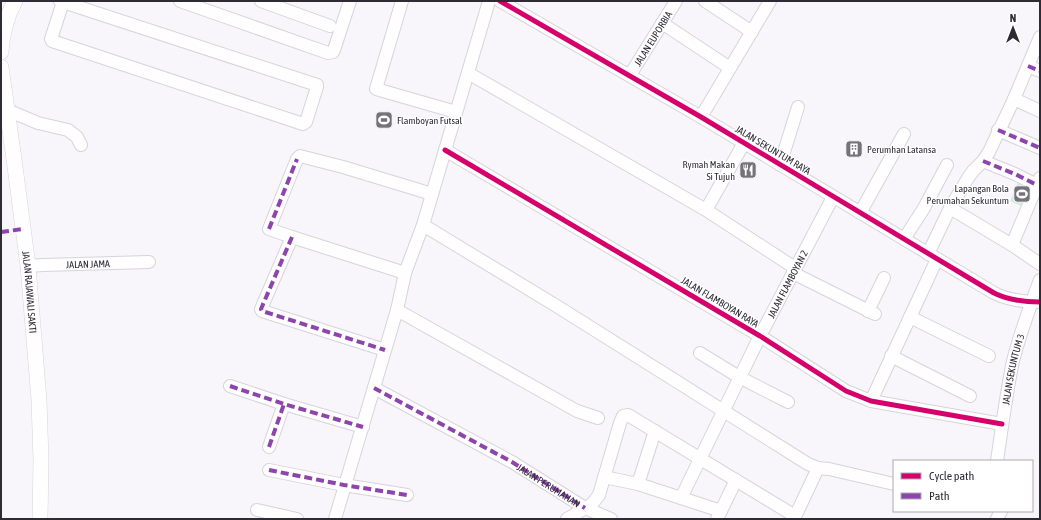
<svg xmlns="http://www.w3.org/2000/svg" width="1041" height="520" viewBox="0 0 1041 520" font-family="'Asap Condensed',sans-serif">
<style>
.green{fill:#d4ede1}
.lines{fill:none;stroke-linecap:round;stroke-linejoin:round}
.minor-casing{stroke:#d7d3db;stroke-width:14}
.major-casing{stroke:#d7d3db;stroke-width:16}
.minor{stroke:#fefefe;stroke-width:12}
.major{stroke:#fefefe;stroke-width:15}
.quiet{stroke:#8e44ad;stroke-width:4;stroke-dasharray:8 4;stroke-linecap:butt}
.cycleway-casing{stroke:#fff;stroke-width:8}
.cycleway{stroke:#d6006c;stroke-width:5}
.labels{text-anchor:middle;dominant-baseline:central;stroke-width:3;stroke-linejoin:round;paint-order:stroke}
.street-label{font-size:10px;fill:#2e2b35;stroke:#fff}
.poi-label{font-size:10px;fill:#2e2b35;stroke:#fff;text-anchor:start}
</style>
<rect width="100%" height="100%" fill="#f8f6fb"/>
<!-- green -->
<path class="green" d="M1019 180 1034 186 1025 208 1010 201Z"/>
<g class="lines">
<defs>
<g id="minor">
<path d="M60 1 317 85V87L306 122 303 124 52 41 51 39 63 2"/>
<path d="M180 1 328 53 333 52 334 50 350 1"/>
<path d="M261 1 330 26"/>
<path d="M402 1 376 89 456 112"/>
<path d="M500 1 701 117 994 293C1008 300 1025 302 1040 302"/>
<path d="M705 1 752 32"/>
<path d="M662 23 730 68"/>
<path d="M1028 66 1040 71"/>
<path d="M468 73 706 210 795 268"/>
<path id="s1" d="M630 75 676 1"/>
<path d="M1014 99 1040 111"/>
<path d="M1 111 7 110 38 123 68 130 77 137 81 145"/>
<path d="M701 117 770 1"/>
<path d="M998 130 1040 148"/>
<path d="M445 150 760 336 846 391 871 401 1002 424"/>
<path d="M983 161 1015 174 1037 185"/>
<path d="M780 165 798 107"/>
<path d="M950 208 968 178 973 171 983 161 989 152 1014 99 1040 37"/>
<path d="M706 210 744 143"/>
<path d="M860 213 904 134"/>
<path d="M423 225 555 305 808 464 818 468 829 469 894 484"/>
<path d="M292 237 261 309 262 311 385 350"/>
<path d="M904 239 924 208 947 165"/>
<path d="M1012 245 1040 178"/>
<path d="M928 254 950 208 1012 245 1040 264"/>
<path id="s2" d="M28 266 43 265 149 262"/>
<path d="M405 273 292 237 269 229 297 159 300 156 343 167 432 194"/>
<path d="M793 273 875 314"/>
<path d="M397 310 577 411 598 418"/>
<path d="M868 311 884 278"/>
<path d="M910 317 989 356"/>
<path d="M700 353 739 377 788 402"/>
<path d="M891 356 970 396"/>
<path d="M230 386 284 404 363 427"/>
<path d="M374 388 512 462 585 508 611 519"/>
<path d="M871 401 937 259"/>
<path d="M269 447 284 404"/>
<path id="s3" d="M997 461C1002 428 1006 394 1013 361 1020 334 1030 306 1040 280"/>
<path d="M269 470 344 485 407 495"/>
<path d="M604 477 638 484 721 511"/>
<path d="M638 484 655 431"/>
<path id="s4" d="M681 498 760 336 833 197"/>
<path d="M257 510 297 519"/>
<path d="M335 519 397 310 405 273 423 225 489 1"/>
<path d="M567 519 592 504 599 495 620 423 623 416 628 415 795 516"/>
<path d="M717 519 736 480"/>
<path d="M794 519 818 468"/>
<path d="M997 519 1001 511"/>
</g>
<g id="major">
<path d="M1 52C2 35 7 16 15 1"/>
<path id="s5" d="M1 67 14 159 28 266 39 400 41 460 40 519"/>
</g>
</defs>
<!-- minor casing -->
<use href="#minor" class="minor-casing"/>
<!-- major casing -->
<use href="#major" class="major-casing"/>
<!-- minor -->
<use href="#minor" class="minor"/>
<!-- major -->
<use href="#major" class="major"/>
<!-- quiet -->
<g class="quiet">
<path d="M1028 66 1040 71"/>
<path d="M998 130 1040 148"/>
<path d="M983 161 1015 174 1037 185"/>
<path d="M269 229 297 159"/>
<path d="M1 232 23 229"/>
<path d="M292 237 261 309 262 311 385 350"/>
<path d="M230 386 284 404 363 427"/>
<path id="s6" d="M374 388 512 462 585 508"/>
<path d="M269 447 284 404"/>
<path d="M269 470 344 485 407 495"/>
</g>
<defs>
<path id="cycleway" d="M500 1 701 117 994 293C1008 300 1025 302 1040 302
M445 150 760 336 846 391 871 401 1002 424"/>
</defs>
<!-- cycleway casing -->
<use href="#cycleway" class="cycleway-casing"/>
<!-- cycleway -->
<use href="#cycleway" class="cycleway"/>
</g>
<!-- icons -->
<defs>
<symbol id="stadium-square" viewBox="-11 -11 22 22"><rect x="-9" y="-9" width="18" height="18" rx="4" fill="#75727a" stroke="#fff"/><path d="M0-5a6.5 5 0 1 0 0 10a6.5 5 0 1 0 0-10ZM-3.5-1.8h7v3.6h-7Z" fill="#fff"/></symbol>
<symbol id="building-square" viewBox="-11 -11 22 22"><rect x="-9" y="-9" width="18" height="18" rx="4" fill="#75727a" stroke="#fff"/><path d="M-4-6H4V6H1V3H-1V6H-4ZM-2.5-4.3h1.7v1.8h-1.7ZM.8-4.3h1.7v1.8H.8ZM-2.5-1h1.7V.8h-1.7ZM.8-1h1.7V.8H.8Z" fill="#fff"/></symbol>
<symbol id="restaurant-square" viewBox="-11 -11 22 22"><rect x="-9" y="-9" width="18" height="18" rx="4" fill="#75727a" stroke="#fff"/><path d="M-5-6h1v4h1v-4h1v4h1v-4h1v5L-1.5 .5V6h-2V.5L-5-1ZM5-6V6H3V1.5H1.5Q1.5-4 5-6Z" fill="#fff"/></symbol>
</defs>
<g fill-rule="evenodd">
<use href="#stadium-square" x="374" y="110" width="20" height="20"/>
<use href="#building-square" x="844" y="139" width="20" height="20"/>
<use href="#restaurant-square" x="738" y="160" width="20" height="20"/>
<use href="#stadium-square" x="1012" y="184" width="20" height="20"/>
</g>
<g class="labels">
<!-- street labels -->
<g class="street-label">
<text stroke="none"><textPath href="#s1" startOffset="43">JALAN EUPORBIA</textPath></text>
<text transform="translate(773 150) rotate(31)">JALAN SEKUNTUM RAYA</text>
<text stroke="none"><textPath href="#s2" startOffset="60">JALAN JAMA</textPath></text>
<text stroke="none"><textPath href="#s4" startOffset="239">JALAN FLAMBOYAN 2</textPath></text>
<text stroke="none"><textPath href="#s5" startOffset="227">JALAN RAJAWALI SAKTI</textPath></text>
<text transform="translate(720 302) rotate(31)">JALAN FLAMBOYAN RAYA</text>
<text stroke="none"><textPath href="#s3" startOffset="93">JALAN SEKUNTUM 3</textPath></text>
<text stroke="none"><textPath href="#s6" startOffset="200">JALAN PERUMAHAN</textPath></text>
</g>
<!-- poi labels -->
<g class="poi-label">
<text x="397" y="120">Flamboyan Futsal</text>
<text x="867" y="149">Perumhan Latansa</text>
<text x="735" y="164" text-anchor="end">Rymah Makan<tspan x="735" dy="12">Si Tujuh</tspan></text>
<text x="1009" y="188" text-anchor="end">Lapangan Bola<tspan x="1009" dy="12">Perumahan Sekuntum</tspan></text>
</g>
</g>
<!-- border -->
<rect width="1041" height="520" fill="none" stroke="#2e2b35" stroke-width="4"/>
<!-- legend -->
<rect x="893" y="460" width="140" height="52" fill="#ffffff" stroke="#abaaae"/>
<rect x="901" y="473" width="20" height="6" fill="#d6006c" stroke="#abaaae"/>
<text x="929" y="480" font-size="12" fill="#2e2b35">Cycle path</text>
<rect x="901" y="493" width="20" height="6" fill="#8e44ad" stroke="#abaaae"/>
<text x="929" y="500" font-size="12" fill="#2e2b35">Path</text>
<!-- north arrow -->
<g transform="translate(1013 28)" stroke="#ffffff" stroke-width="3" paint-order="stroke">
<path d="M0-3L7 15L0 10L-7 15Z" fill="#2e2b35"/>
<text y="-6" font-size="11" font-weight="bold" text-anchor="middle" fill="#2e2b35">N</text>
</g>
</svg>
